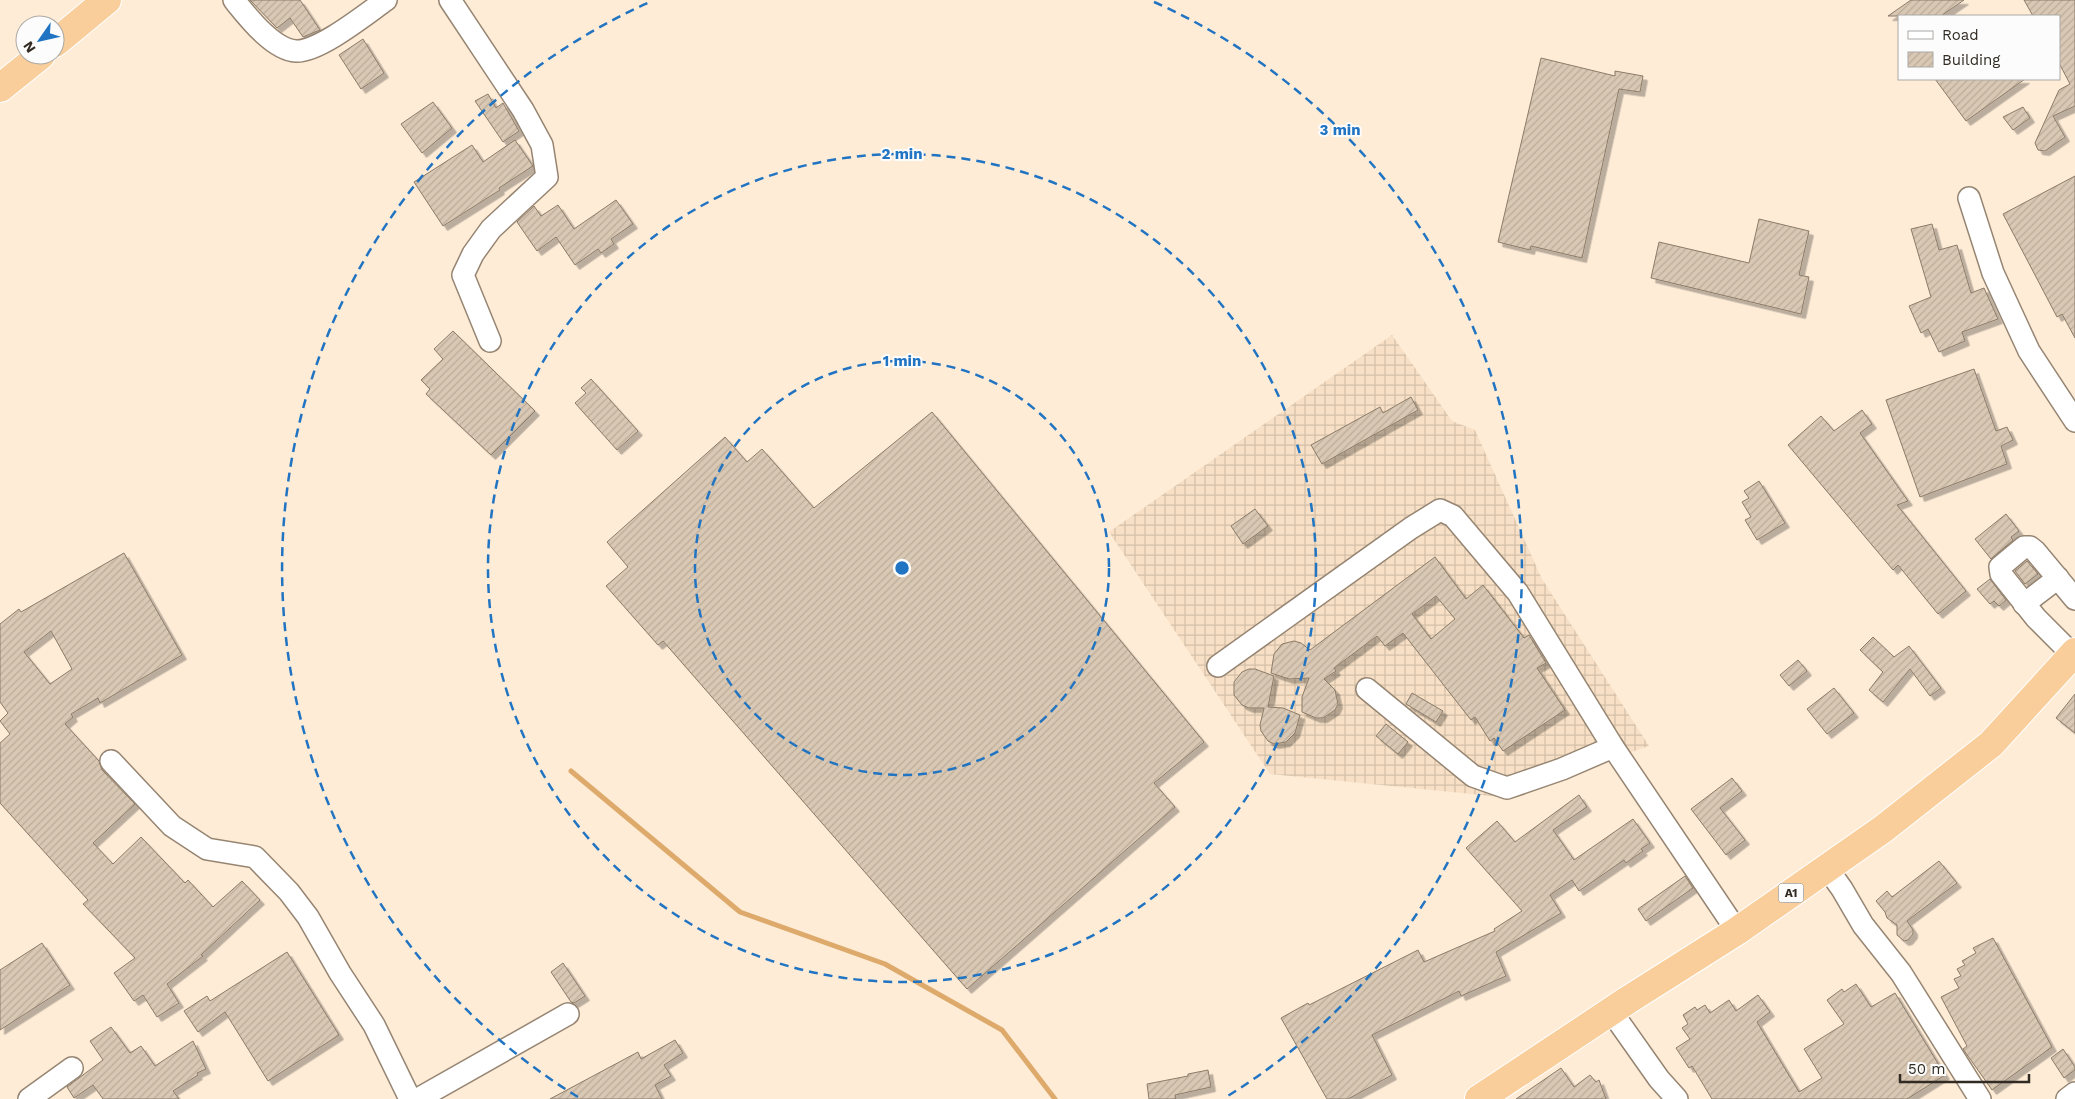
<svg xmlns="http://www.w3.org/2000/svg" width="2075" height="1099" viewBox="0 0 2075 1099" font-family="'Work Sans',sans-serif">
  <defs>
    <pattern id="industrial-grid" width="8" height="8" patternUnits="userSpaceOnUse" patternTransform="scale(1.25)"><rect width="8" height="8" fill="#f7e0c5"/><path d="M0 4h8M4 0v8" fill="none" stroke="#d4c0a9"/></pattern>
    <pattern id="building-hatch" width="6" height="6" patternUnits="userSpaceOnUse" patternTransform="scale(1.25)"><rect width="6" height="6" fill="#d9c8b3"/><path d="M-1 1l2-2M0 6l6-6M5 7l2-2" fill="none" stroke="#bbac9a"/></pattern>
    <filter id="shadow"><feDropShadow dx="4.5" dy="4.5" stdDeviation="0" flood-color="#0004"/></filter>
  </defs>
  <rect width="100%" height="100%" fill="#feecd7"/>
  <!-- industrial -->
  <polygon fill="url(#industrial-grid)" points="1392,335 1452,421 1475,430 1542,579 1649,746 1502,797 1270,774 1109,532"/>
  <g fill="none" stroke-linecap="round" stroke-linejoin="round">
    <!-- stream -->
    <polyline stroke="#ddaa6b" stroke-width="5" points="571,771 740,912 885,964 1002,1030 1055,1099"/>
  </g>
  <!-- building -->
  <g fill="url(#building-hatch)" stroke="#8b7b68" fill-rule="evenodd" filter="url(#shadow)">
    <polygon points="250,0 300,0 320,30 303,37 290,18 277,28"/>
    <polygon points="1911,0 1964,0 1941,16 1888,16"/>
    <polygon points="2024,0 2075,0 2075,106 2053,116 2065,137 2045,151 2038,150 2035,143 2059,90 2070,84 2059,63 2059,16 2033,16"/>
    <polygon points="363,39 384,73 361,89 339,55"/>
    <polygon points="1541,58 1615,76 1615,71 1643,76 1640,92 1619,89 1582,258 1531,246 1530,250 1498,242"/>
    <polygon points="1935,79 2025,79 1966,121"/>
    <polygon points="488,94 496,108 503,103 519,131 503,142 475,101"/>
    <polygon points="433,102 452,128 422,153 401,124"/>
    <polygon points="2023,107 2030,118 2013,130 2003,117"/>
    <polygon points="515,140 533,166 499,188 500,190 443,226 414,182 472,145 483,162"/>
    <polygon points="2075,176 2075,338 2062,314 2057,317 2003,214"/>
    <polygon points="616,200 633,224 611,239 614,244 601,253 598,249 575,265 556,237 537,251 517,222 534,206 541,216 558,205 574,229"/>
    <polygon points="1759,219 1809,231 1799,275 1809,277 1801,314 1651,278 1659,242 1749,263"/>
    <polygon points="1932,224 1939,250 1957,245 1971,293 1984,288 1998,319 1962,332 1965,341 1939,352 1928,329 1921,333 1909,306 1931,297 1911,229"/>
    <polygon points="453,331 535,411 491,455 426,394 430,389 421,380 443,359 434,349"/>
    <polygon points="1974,369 1996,431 2007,427 2013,440 2001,446 2007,464 1920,497 1886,400"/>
    <polygon points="591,379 638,431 617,450 575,403 586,393 581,388"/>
    <polygon points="1411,397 1418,410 1322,464 1311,445 1380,407 1383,413"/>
    <polygon points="1862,410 1872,424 1860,433 1908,501 1897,505 1966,591 1938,614 1898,565 1893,570 1788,445 1821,416 1834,431"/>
    <polygon points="932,412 1204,742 1154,783 1175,807 967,989 663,641 658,645 606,586 628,567 607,542 725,437 747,462 762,449 814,508"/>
    <polygon points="1759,481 1785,523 1757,540 1745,520 1751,517 1742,502 1749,498 1744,491"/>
    <polygon points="1255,509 1268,526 1243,544 1231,526"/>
    <polygon points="2006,514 2019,531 2011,537 2013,540 1991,559 1975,539"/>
    <path d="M124,553L182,655L100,703L98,698L71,714L73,717L65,724L99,761L102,770L135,804L93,843L113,864L141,837L185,883L188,880L213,907L242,881L260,900L201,955L203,956L167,984L179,1003L157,1017L143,995L134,1001L114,973L135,958L83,904L88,900L0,803V743L10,734L0,721L8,713L0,702V624L19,609L21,612ZM51,631L72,669L50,684L24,652Z"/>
    <path d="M1435,557L1466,599L1483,585L1524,638L1529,635L1546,663L1537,668L1565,710L1503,751L1494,738L1490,741L1475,717L1471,720L1403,633L1385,646L1377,636L1334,668L1336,671L1324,679L1335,690L1338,704L1335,710L1323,718H1316L1302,712V697L1309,678L1289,679L1271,673L1274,654L1282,644L1294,641L1301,643L1310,650ZM1436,596L1455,619L1431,639L1412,614Z"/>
    <polygon points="2027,561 2038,574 2025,584 2015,571"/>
    <polygon points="1990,579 2006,600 1999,606 1994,601 1990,604 1977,589"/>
    <polygon points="1873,637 1894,657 1909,646 1941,688 1930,696 1910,669 1883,702 1869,690 1883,672 1860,650"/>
    <polygon points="1798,660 1807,671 1789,686 1780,675"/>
    <polygon points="1249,669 1255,669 1274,676 1268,707 1283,708 1300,715 1295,733 1286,742 1274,744 1268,741 1261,731 1260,725 1264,708 1249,708 1242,705 1234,695 1234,682 1242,672"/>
    <polygon points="1834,688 1854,713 1827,734 1807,709"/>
    <polygon points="1412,693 1443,711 1436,722 1406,704"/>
    <polygon points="2075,694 2075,733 2056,718"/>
    <polygon points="1386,724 1408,742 1398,754 1376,736"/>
    <polygon points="1732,778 1742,791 1720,808 1745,840 1726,855 1691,809"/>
    <polygon points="1579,795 1587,807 1553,830 1574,860 1633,819 1650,843 1641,849 1643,851 1626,863 1624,860 1579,891 1572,880 1550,895 1561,913 1496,952 1506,976 1461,996 1459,991 1372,1035 1392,1075 1348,1099 1327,1099 1281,1018 1308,1003 1309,1005 1418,950 1424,962 1495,931 1494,929 1522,911 1466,848 1497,821 1515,842"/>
    <polygon points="1939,861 1957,883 1907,921 1913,930 1913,934 1908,940 1904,941 1897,935 1897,925 1887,918 1885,912 1876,901 1887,891 1892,897"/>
    <polygon points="1685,876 1693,888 1646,921 1638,909"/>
    <polygon points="1993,938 2052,1047 1992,1090 1963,1049 1967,1046 1941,997 1959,988 1954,979 1961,976 1957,969 1965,965 1962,961 1976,953 1973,948"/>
    <polygon points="42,943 70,985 0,1030 0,970"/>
    <polygon points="287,952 339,1035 268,1081 225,1012 198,1032 184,1011 207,996 210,1001"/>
    <polygon points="563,963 585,996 574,1003 571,1002 551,972"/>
    <polygon points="1856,984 1871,1007 1895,993 1945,1075 1907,1099 1712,1099 1692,1066 1689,1068 1676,1048 1690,1039 1682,1028 1688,1024 1683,1015 1695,1007 1697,1010 1705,1005 1710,1013 1729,1000 1736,1011 1758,995 1770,1012 1757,1022 1799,1092 1822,1078 1804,1049 1844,1024 1827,1000 1842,989 1844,992"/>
    <polygon points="111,1027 130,1053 141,1046 155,1066 193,1041 206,1069 197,1073 198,1075 173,1091 179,1099 103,1099 93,1085 74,1098 67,1087 103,1060 90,1041"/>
    <polygon points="675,1040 683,1053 664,1065 671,1076 655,1085 662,1099 550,1099 638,1052 641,1059"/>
    <polygon points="2063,1049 2075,1067 2075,1070 2064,1078 2051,1058"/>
    <polygon points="1561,1068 1574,1087 1590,1075 1596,1082 1599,1080 1606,1099 1516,1099"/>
    <polygon points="1208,1070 1211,1087 1175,1095 1176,1099 1149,1099 1147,1084 1188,1076 1188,1074"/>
  </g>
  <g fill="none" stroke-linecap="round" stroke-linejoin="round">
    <!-- minor casing -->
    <g stroke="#968572" stroke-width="24">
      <g id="minor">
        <path d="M234,0C247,16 273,50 296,51C319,52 366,14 386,0"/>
        <polyline points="450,0 523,110 542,145 547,177 491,229 473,254 463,275 490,341"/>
        <polyline points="1969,198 1993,273 2029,351 2075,421"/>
        <polyline points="2024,604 2058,578"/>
        <polyline points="2073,655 2036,618 2001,574 2000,567 2024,547 2030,547 2035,551 2075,599"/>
        <polyline points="1218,666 1411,528 1440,510 1453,516 1518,593 1613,747 1737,931"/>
        <polyline points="1367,689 1473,776 1507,788 1562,769 1613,747"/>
        <polyline points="111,761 172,826 207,849 255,857 289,892 308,917 340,973 374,1025 410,1099"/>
        <polyline points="1827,868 1842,889 1863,925 1901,973 1980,1099"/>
        <polyline points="1611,1011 1659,1079 1677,1099"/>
        <polyline points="29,1099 72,1068"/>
        <polyline points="418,1099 568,1014"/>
        <polyline points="2067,1099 2075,1093"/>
      </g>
    </g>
    <!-- highway casing -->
    <g stroke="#fff" stroke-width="30">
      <g id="highway">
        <polyline points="55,43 107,0"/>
        <polyline points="0,88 41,55"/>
        <polyline points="1479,1099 1628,1000 1737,931 1883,829 1991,744 2075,652"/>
      </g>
    </g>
    <!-- minor -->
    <use href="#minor" stroke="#fff" stroke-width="21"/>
    <!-- highway -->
    <use href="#highway" stroke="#f9ce9a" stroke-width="28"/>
  </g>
  <!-- distance rings -->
  <g fill="none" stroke="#2174c2" stroke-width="2.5" stroke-dasharray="9 6">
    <circle cx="902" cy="568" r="207"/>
    <circle cx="902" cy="568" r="414"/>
    <path d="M578 1097A620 620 0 0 1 650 2M1154 2A620 620 0 0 1 1226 1097"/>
  </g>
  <g text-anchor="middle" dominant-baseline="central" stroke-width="4" stroke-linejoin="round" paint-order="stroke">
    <!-- shield labels -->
    <rect fill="#fcfcfc" stroke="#6f6a64" stroke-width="1" x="1778.5" y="883.5" width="25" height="19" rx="4"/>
    <g font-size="12" font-weight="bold" fill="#322b23">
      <text x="1791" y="893">A1</text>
    </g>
  </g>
  <circle cx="902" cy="568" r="8" fill="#2174c2" stroke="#fcfcfc" stroke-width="2.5"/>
  <g font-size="15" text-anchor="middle" font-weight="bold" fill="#2174c2" stroke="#fcfcfc" stroke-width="4" stroke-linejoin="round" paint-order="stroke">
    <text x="1340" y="135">3 min</text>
    <text x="902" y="159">2 min</text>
    <text x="902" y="366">1 min</text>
  </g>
  <!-- legend -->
  <rect x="1898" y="15" width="162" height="65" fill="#fcfcfc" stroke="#aba8a5"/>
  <rect x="1908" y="31" width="25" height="8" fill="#ffffff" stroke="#aba8a5"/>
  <text x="1942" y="40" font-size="15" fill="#322b23">Road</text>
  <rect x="1908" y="52" width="25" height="15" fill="url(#building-hatch)" stroke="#aba8a5"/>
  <text x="1942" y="65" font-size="15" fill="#322b23">Building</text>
  <!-- north arrow -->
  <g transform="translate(40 40) rotate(236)"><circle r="24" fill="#fcfcfc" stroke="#aba8a5"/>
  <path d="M0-4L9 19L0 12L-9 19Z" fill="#2174c2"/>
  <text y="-8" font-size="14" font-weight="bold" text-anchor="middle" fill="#322b23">N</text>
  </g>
  <!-- scale -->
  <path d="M1900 1074v8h129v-8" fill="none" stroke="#322b23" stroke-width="2.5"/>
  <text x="1908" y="1074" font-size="15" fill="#322b23" stroke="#fcfcfc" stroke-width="4" paint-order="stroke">50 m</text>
</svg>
